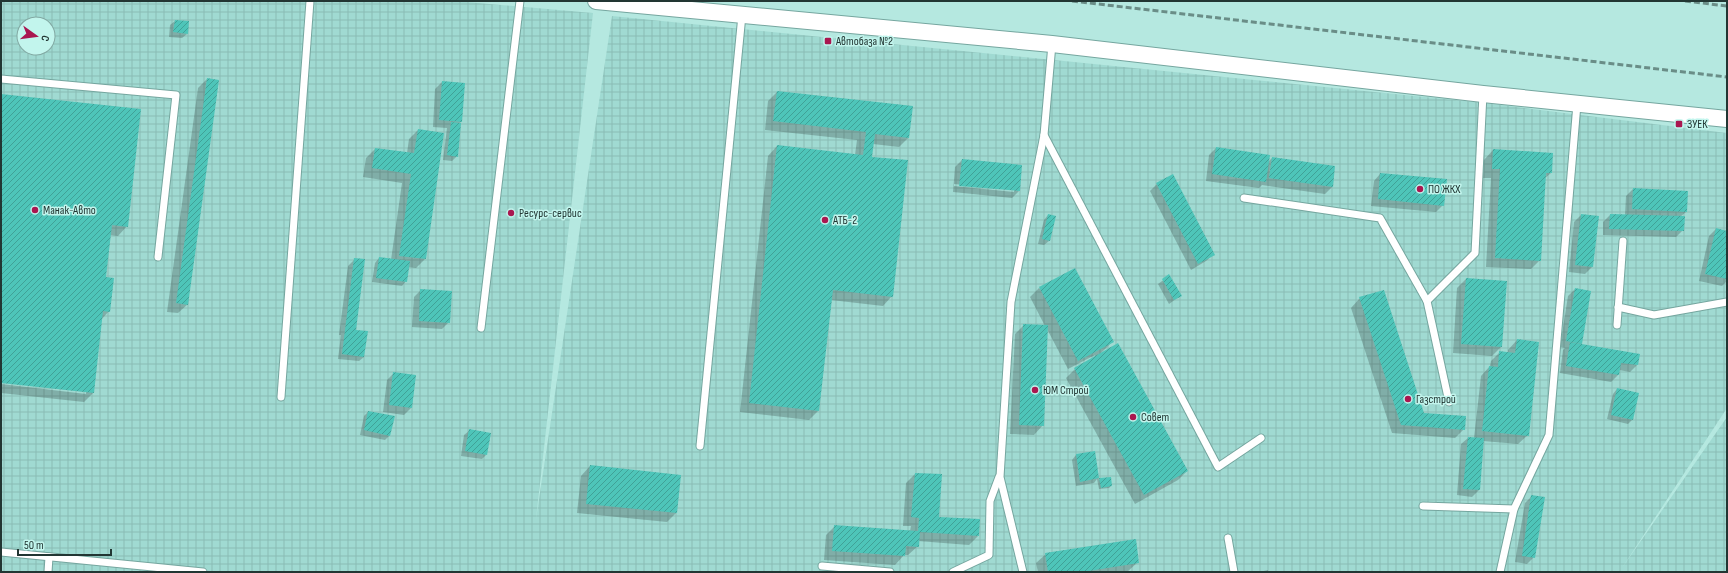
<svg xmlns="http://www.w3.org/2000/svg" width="1728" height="573" viewBox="0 0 1728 573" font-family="'Sofia Sans Condensed',sans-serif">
  <defs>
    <pattern id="industrial-grid" width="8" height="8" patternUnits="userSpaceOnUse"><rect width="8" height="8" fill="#a0dad2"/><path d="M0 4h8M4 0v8" fill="none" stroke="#8abcb5"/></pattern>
    <pattern id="building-hatch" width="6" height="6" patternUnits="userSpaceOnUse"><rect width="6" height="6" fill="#4ec5b9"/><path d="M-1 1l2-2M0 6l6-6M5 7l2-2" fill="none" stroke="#40a197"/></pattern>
  </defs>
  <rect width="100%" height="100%" fill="#b5e8e0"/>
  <!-- industrial -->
  <path fill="url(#industrial-grid)" fill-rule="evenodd" d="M1,1H455L593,13L536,519L612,16L1475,102L1727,133V408L1622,568L1727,417V572H1ZM24,24H48V48H24Z"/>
  <!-- shadow -->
  <g fill="#0003" fill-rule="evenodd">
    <polygon points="175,21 187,34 182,38 169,37 170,25"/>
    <polygon points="207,79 188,304 178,313 167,312 198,88"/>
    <polygon points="442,82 461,121 458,124 457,156 452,161 443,160 447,128 433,127 435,89"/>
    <polygon points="777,92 909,137 899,147 873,144 871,157 892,296 883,306 831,300 818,411 809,420 740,412 768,156 777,146 855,155 857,140 765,130 768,101"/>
    <polygon points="1,95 127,226 118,236 110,235 105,278 109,311 101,320 93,393 84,402 1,393 1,384 86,394 86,392 1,382"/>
    <polygon points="418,130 443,134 425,259 416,268 408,267 406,281 402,286 372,282 375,263 379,258 391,260 402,183 363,177 366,158 375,149 407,153 409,139"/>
    <polygon points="1216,148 1268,162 1272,158 1332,187 1325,194 1262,185 1259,188 1206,181 1209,155"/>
    <polygon points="1493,150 1551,173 1544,179 1540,260 1531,269 1486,267 1491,178 1483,178 1484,160"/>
    <path d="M962,160L1019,191L1012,198L953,192L955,167ZM954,184L1014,190V192L954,186Z"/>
    <polygon points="1380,174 1443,205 1436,212 1371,206 1374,181"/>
    <polygon points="1157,184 1213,255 1206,261 1191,270 1150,191"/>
    <polygon points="1633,189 1686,212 1680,217 1683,230 1676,237 1603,235 1603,222 1610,215 1625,215 1626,196"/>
    <polygon points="1048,215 1055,217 1049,241 1044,245 1038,244 1044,220"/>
    <polygon points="1581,215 1592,267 1585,274 1569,272 1574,222"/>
    <polygon points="1716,229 1727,232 1727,281 1722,286 1699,281 1709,236"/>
    <polygon points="355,259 355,329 364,357 359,361 338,359 341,335 339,335 348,266"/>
    <polygon points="1169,276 1180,296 1169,304 1158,284"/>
    <polygon points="1466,279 1501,347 1492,356 1453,353 1457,288"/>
    <polygon points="1039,288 1113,341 1101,353 1187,471 1178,480 1135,504 1066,378 1075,369 1096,357 1095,355 1068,369 1047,329 1043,425 1034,435 1010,434 1015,334 1024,325 1045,326 1030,297"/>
    <polygon points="1575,289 1582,343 1580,345 1637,365 1630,372 1619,370 1618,375 1611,382 1560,373 1563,350 1565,348 1560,347 1568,296"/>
    <polygon points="421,290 449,322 442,329 412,327 414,297"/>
    <polygon points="1360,298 1423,414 1464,429 1455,438 1392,433 1351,308"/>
    <polygon points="1517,340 1528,435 1518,444 1483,441 1479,490 1472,497 1457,495 1461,444 1468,438 1474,438 1481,376 1490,366 1491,361 1500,352 1508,353 1508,350"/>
    <polygon points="394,373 415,376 411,408 404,415 383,412 387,380"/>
    <polygon points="1617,389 1632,420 1628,424 1607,419 1613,394"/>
    <polygon points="368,412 390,435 385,440 360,435 364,416"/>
    <polygon points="469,431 486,455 482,459 461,456 464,435"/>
    <polygon points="1094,452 1099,480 1110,478 1111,486 1109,488 1099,489 1097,479 1094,483 1076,486 1072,460 1076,455"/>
    <polygon points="590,466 676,513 667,522 577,513 581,476"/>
    <polygon points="915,474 938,517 978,536 969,545 918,541 918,546 908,555 904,555 895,565 824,560 826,535 835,526 910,531 911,526 903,526 906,483"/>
    <polygon points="1532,496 1534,557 1527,564 1515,562 1525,503"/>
    <polygon points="1046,554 1138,562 1127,572 1038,572 1036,563"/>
    <polygon points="1268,570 1268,572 1259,572"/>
  </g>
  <!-- building -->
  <g fill="url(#building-hatch)">
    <polygon points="175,20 189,21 188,34 173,32"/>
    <polygon points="207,78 219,80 188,305 176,303"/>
    <polygon points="442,81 465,83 462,122 439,120"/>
    <polygon points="777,91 913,106 909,138 875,134 872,157 908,160 893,297 833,290 819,411 749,403 777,145 863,155 866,132 773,121"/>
    <polygon points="1,94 141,109 128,227 112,225 106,277 114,278 110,312 103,311 94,393 1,383"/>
    <polygon points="451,122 461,123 458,157 447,155"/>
    <polygon points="418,129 444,133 426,259 399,256 411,174 372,168 375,148 414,153"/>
    <polygon points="1216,147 1270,155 1266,182 1212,174"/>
    <polygon points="1493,149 1553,153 1552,173 1546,173 1541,261 1495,258 1500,169 1492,169"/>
    <polygon points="1272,157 1335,166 1333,187 1269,178"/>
    <polygon points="962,159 1022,165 1020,191 959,186"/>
    <polygon points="1380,173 1447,179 1444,206 1378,199"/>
    <polygon points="1173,174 1215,255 1198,264 1156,183"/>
    <polygon points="1633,188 1688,191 1687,212 1632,209"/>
    <polygon points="1048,214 1056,216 1050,241 1042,239"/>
    <polygon points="1581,214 1599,216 1593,267 1575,265"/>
    <polygon points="1610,214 1685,216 1684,231 1609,229"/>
    <polygon points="1716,228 1727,231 1727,279 1705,274"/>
    <polygon points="379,257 410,261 407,282 376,278"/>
    <polygon points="354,258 365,259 356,330 368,331 364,357 342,354"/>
    <polygon points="1075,268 1114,342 1078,361 1039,287"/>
    <polygon points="1169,274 1182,296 1174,300 1162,279"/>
    <polygon points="1466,278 1507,281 1502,347 1461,344"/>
    <polygon points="1575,288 1591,291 1582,344 1566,341"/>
    <polygon points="420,289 452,291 450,323 419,321"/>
    <polygon points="1384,290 1424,413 1466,416 1465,430 1401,425 1359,297"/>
    <polygon points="1023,324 1048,325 1044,426 1019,425"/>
    <polygon points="1517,339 1539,342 1529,436 1482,431 1489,366 1498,367 1499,351 1515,353"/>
    <polygon points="1570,342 1640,354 1638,365 1621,363 1619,375 1566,366"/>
    <polygon points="1118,343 1188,471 1144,495 1074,368"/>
    <polygon points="393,372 416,375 412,408 389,405"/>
    <polygon points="1617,388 1639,393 1633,420 1611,415"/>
    <polygon points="368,411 395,416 390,436 364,430"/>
    <polygon points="469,429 491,433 487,455 465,451"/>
    <polygon points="1468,437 1484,438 1480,490 1463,489"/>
    <polygon points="1095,451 1099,478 1080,482 1076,454"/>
    <polygon points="590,465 681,475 677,513 586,504"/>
    <polygon points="915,473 942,474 939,517 980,519 979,536 920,532 919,547 906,546 905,556 832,551 834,525 918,531 919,518 911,517"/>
    <polygon points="1111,477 1112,486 1101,488 1099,478"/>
    <polygon points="1531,495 1545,497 1535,558 1522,556"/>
    <polygon points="1136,539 1139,563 1082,572 1048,572 1045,553"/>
  </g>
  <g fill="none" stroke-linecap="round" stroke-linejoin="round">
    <!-- service casing -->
    <g stroke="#75a69f" stroke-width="9">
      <g id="service">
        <polyline points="1,79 176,95 158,257"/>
        <polyline points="1044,135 1218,467 1261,438"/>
        <polyline points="1244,198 1380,218 1427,301 1449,402"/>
        <polyline points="1427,301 1475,253 1483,94"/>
        <polyline points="1618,307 1654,315 1727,302"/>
        <polyline points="1617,325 1623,241"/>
        <polyline points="481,328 520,1"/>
        <polyline points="281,397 310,1"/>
        <polyline points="700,446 742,15"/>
        <polyline points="1423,506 1514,509"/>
        <polyline points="1228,538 1234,572"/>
        <polyline points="1,552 203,572"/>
        <polyline points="822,566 890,572"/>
        <polyline points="48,572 49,557"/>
        <polyline points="953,572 989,555 990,501 999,477"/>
        <polyline points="1023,572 1000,477 1011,302 1044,135 1052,44"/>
        <polyline points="1500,572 1514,509 1549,435 1577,104"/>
      </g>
    </g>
    <!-- tertiary casing -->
    <g stroke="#75a69f" stroke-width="18">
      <polyline id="tertiary" points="596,1 1052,44 1483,94 1727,119"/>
    </g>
    <!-- service -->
    <use href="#service" stroke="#fff" stroke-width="7"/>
    <!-- tertiary -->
    <use href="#tertiary" stroke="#fff" stroke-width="16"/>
    <!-- rail -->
    <g stroke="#6a8d87" stroke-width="3" stroke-dasharray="6 3" stroke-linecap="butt">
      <polyline points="1072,1 1727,77"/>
      <polyline points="1685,1 1727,6"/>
    </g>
  </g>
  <!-- markers -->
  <g fill="#a91750" stroke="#c2f5ed" stroke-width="1.5">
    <rect x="824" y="37" width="8" height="8" rx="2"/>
    <rect x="1675" y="120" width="8" height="8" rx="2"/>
    <circle cx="1420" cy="189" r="4"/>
    <circle cx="35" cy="210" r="4"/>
    <circle cx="511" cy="213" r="4"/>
    <circle cx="825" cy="220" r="4"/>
    <circle cx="1035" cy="390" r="4"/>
    <circle cx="1408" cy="399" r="4"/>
    <circle cx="1133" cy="417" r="4"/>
  </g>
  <g text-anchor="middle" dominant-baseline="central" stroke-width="3" stroke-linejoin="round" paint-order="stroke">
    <!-- poi labels -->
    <g font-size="12" fill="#223633" stroke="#c2f5ed" text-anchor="start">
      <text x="836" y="41">Автобаза №2</text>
      <text x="1687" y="124">ЗУЕК</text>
      <text x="1428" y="189">ПО ЖКХ</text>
      <text x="43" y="210">Манак-Авто</text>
      <text x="519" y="213">Ресурс-сервис</text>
      <text x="833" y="220">АТБ-2</text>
      <text x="1043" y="390">ЮМ Строй</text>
      <text x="1416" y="399">Газстрой</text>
      <text x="1141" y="417">Совет</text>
    </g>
  </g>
  <!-- border -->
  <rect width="1728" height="573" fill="none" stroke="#223633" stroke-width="4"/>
  <!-- north arrow -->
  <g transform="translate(36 36) rotate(104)"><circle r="19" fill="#c2f5ed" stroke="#82a9a3"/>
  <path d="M0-3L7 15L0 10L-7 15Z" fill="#a91750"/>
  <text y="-6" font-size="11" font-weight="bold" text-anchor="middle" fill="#223633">С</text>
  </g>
  <!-- scale -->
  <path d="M18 549v6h93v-6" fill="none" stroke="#223633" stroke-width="2"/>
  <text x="24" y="549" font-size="12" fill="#223633" stroke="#c2f5ed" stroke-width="3" paint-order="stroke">50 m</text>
</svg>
